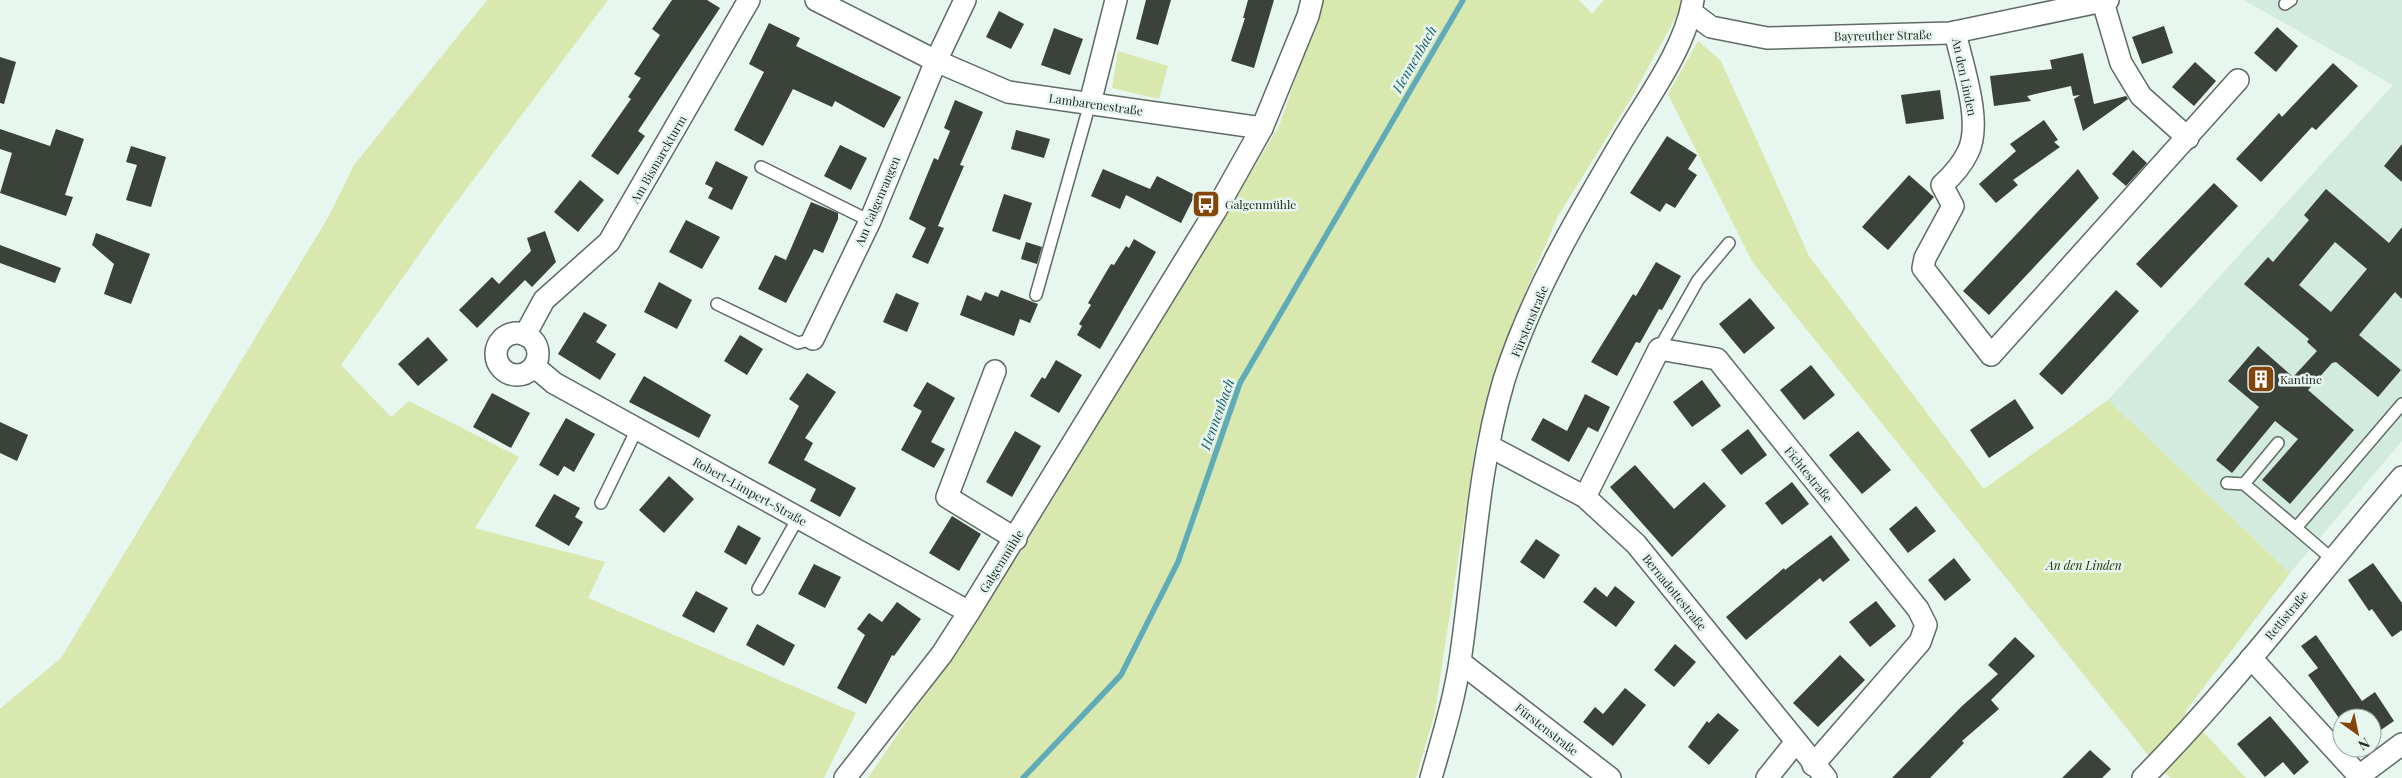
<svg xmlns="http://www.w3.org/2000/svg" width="2402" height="778" viewBox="0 0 2402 778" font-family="'Playfair Display',serif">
  <rect width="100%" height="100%" fill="#e7f6ef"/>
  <!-- built -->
  <polygon fill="#d3eadf" points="2244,0 2402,0 2402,441 2290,573 2108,400 2393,85"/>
  <!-- green -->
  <g fill="#d8e8af">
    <polygon points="487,0 608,0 449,212 341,365 391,417 409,401 519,457 475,528 605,562 588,598 856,713 824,778 0,778 0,709 61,658 329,216 354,165"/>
    <polygon points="1323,0 1579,0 1592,14 1604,0 1683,0 1684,2 1632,97 1558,216 1512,323 1476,442 1435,712 1416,778 868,778 1020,553 1279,126"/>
    <polygon points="1698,41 1721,61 1809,256 1984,489 2108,400 2290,573 2185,712 2246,778 2170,778 2149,756 1753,263 1668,94"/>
    <polygon points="1118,51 1168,66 1159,99 1112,88"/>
  </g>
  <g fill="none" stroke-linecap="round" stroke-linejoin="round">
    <!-- stream -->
    <polyline stroke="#5fabb7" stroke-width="5.5" points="1023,778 1121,675 1178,562 1240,383 1463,0"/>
  </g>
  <!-- building -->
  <g fill="#3a4239" fill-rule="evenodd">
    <polygon points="672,0 707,0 720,8 638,131 645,136 618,175 591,156 631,99 628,97 641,78 634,74 660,35 652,29"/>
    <polygon points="1146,0 1171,0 1158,45 1136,39"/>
    <polygon points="1248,0 1274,0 1254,68 1231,61 1245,18 1243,18"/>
    <polygon points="999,11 1024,24 1011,49 986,37"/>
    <polygon points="769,23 800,38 796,46 901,97 884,128 835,101 832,107 793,89 763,146 734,130 764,72 749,64"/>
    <polygon points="2164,26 2173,53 2142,64 2132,37"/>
    <polygon points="2277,27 2298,46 2276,72 2254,53"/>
    <polygon points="1054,28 1083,39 1070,75 1041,65"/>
    <polygon points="2083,53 2094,104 2126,96 2128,99 2083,131 2074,99 2080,95 2073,96 2071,86 2027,96 2031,101 1994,106 1990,76 2052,69 2050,60"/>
    <polygon points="0,57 16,62 4,104 0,103"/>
    <polygon points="2195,62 2216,81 2194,106 2172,87"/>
    <polygon points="2333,63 2358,86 2316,130 2312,127 2261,182 2236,159 2279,113 2282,117"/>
    <polygon points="1940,90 1944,119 1906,124 1901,95"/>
    <polygon points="955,100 983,112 960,165 964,166 938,226 944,228 928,264 912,257 926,228 909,219 934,158 938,160 950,131 944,128"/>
    <polygon points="2044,120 2058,140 2054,142 2060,147 2013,180 2018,185 1996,203 1979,184 2016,151 2010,144"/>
    <polygon points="0,129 50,146 56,129 84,139 65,195 73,197 66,216 0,193 12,153 0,149"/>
    <polygon points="1016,130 1050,139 1044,158 1011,149"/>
    <polygon points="1667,136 1697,155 1688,169 1697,175 1675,208 1666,203 1660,212 1630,193"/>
    <polygon points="2402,144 2402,182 2384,166"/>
    <polygon points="840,145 867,158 851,190 824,176"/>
    <polygon points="131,146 166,157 151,207 126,200 137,165 126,162"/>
    <polygon points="2133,150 2147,163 2126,186 2112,174"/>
    <polygon points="716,161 748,177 732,210 708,198 713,188 705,184"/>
    <polygon points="1103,169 1150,189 1157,176 1195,195 1181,223 1126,195 1120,209 1091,196"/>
    <polygon points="2078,169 2099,198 1989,315 1963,291"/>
    <polygon points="1909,175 1934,197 1888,250 1862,227"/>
    <polygon points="580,180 604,200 578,232 554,212"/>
    <polygon points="2214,183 2238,206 2161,288 2136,264"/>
    <path d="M2326,189L2389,243L2402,227V299L2395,292L2359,335L2401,370L2378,397L2336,362L2332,363L2308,390L2354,430L2290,504L2262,480L2298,439L2275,421L2232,473L2216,460L2259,407L2228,381L2258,346L2293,377L2317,351L2307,342L2309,339L2244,284L2268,257L2273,262L2309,220L2304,215ZM2335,242L2367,269L2331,312L2299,285Z"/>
    <polygon points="1004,194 1032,203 1020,240 992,231"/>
    <polygon points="811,202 838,213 838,219 823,253 814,249 786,303 758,289 775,255 786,260"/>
    <polygon points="686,220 720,237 702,269 669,252"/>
    <polygon points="545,231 556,262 532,287 525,280 477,328 459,310 492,277 499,284 531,251 527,238"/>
    <polygon points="96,233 150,254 131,304 104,294 114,264 92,245"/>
    <polygon points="1134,239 1156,252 1100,349 1077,335 1082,326 1079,324 1091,305 1088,303 1111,264 1114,265 1126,246 1129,248"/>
    <polygon points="1026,242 1042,247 1037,264 1021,259"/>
    <polygon points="0,245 61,268 55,283 0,263"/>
    <polygon points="1656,262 1681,276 1662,310 1659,309 1640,343 1636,342 1617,376 1591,362 1633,294 1636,296"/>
    <polygon points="659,282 692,300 677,329 644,312"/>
    <polygon points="1001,290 1038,304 1030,323 1020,319 1014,336 960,315 967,295 981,301 985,292 998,297"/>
    <polygon points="2116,290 2139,311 2062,395 2039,374"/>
    <polygon points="896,293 919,303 907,332 883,322"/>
    <polygon points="1750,298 1775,328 1744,354 1719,324"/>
    <polygon points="584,312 607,325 596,342 616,354 600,380 558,354"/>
    <polygon points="740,335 763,349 747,375 724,361"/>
    <polygon points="428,337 448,360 418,386 398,364"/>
    <polygon points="1056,360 1082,375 1059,413 1030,396 1042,377 1045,379"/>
    <polygon points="1811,365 1835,395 1804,420 1780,390"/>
    <polygon points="807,373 836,392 805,438 813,443 804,460 856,488 840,517 810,501 816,489 768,463 799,406 789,399"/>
    <polygon points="644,376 711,415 699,438 629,402"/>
    <polygon points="1702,380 1721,406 1692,427 1673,402"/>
    <polygon points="927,382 955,398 931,442 945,449 934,468 901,450 922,411 913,406"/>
    <polygon points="492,393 530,413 511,448 473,427"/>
    <polygon points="1585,394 1610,407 1598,432 1588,427 1569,462 1531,440 1543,418 1567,431"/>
    <polygon points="2015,399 2034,428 1989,458 1970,430"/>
    <polygon points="566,418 595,434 574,472 564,466 558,476 539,465"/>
    <polygon points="0,422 28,435 17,461 0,453"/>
    <polygon points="1748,429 1767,455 1741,475 1721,450"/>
    <polygon points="1015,431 1041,446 1012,497 986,482"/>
    <polygon points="1858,431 1891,470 1862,494 1829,455"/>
    <polygon points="1635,465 1674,509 1704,482 1726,506 1672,557 1610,487"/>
    <polygon points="669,476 694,499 664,533 639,510"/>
    <polygon points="1792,482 1809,504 1782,525 1765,503"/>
    <polygon points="554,494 580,508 575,517 583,522 569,546 535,526"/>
    <polygon points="1916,506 1936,531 1908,553 1889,529"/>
    <polygon points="952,516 981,534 959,571 929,553"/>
    <polygon points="738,525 761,538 746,565 724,552"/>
    <polygon points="1831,535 1850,560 1823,582 1820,578 1746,640 1726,617 1784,568 1785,570"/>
    <polygon points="1536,539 1560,555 1544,579 1520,562"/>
    <polygon points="1954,558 1971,580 1945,601 1928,580"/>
    <polygon points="2373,563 2402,603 2402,630 2392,637 2372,609 2369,611 2348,580"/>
    <polygon points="814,564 841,577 825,608 798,594"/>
    <polygon points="1615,586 1635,602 1616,627 1583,602 1595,587 1607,597"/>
    <polygon points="696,591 728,608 714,633 682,616"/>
    <polygon points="1876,601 1896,626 1870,647 1849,622"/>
    <polygon points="897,602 921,619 894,656 892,655 866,704 837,688 865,635 857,629 869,613 882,622"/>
    <polygon points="757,624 795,645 784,666 746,645"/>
    <polygon points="2316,635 2362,701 2375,692 2394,721 2372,736 2372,718 2339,718 2308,675 2318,668 2301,646"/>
    <polygon points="2015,637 2035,656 1991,700 1999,709 1962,741 1964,743 1930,778 1892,778 1961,707 1998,674 1988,665"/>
    <polygon points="1675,644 1696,662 1674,687 1654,670"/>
    <polygon points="1840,655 1865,680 1818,727 1793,703"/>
    <polygon points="1625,688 1646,705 1613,746 1583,722 1595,707 1603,714"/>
    <polygon points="1718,713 1739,730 1709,765 1688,747 1707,721 1709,723"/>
    <polygon points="2270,716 2309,762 2294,775 2283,762 2265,777 2237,744"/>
    <polygon points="2090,750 2111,769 2102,778 2062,778"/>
  </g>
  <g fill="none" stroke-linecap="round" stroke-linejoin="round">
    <!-- service casing -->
    <g stroke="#5f6b65" stroke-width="14">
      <g id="service">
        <polyline points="2285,4 2291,0"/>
        <polyline points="761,167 870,221"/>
        <polyline points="1036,295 1090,103"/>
        <polyline points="717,304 798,343 813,339"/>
        <polyline points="1659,349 1698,280 1729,243"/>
        <polyline points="2227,483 2244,484 2296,528"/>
        <polyline points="2244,484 2278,443"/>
        <polyline points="601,503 637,429"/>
        <polyline points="2332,559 2296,528 2402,404"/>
        <polyline points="758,589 798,518"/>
      </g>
    </g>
    <!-- minor casing -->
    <g stroke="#5f6b65" stroke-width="24">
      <g id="minor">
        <polyline points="816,0 936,61 1008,92 1262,128"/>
        <polyline points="2103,2 2121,63 2141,96 2188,138"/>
        <polyline points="1691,12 1711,27 1767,38 1950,33 2108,0"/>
        <path d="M1955,32C1962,65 1983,122 1968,152C1962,165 1952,176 1942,185L1953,206L1925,258L1923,268L1991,355L2238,80"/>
        <polyline points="1090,103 1116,0"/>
        <circle cx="517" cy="354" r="21"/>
        <polyline points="525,335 544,300 609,242 749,0"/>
        <polyline points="813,339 870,221 936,61 965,0"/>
        <polyline points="534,366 554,383 969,612"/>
        <polyline points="995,371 947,497 1016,539"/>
        <polyline points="1489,446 1585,497 1636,544 1826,778"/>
        <polyline points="1585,497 1659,349 1717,359 1918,609 1926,625 1920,642 1813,765"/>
        <polyline points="2251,658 2361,778"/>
        <polyline points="1460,662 1610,778"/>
        <polyline points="2359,776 2402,744"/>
        <polyline points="845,778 942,654 969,612 1216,210 1262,128 1308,16 1312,0"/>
        <path d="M1431,778C1442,739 1454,701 1460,661C1474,567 1477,471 1504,380C1531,295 1577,217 1622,141C1647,99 1685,49 1693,0"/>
        <polyline points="1767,778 1795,743"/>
        <path d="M2143,778C2236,684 2316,577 2402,477"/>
      </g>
    </g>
    <!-- service -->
    <use href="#service" stroke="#fff" stroke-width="11"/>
    <!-- minor -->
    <use href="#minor" stroke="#fff" stroke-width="21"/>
  </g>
  <!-- icons -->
  <defs>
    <g id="bus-square" transform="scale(1.4375)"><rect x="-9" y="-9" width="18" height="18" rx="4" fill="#84450a" stroke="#e7f6ef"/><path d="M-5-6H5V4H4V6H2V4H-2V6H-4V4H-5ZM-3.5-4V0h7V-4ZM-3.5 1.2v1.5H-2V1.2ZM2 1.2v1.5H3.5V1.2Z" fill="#fff"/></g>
    <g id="building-square" transform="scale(1.4375)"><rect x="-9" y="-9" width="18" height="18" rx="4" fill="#84450a" stroke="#e7f6ef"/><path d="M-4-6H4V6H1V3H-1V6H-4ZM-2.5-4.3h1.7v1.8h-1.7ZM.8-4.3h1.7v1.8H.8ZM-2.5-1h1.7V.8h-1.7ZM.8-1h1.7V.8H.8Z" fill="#fff"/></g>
  </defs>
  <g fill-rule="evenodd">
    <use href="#bus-square" x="1206" y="204"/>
    <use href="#building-square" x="2261" y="379"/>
  </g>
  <g text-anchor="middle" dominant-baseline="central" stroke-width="5" stroke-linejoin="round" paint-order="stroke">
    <!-- street labels -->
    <g font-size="12" fill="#242926" stroke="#e7f6ef">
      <text transform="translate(1883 35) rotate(-1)">Bayreuther Straße</text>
      <text transform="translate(1965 77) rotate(78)">An den Linden</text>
      <text transform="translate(1096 104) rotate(8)">Lambarenestraße</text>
      <text transform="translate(658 159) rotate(-60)">Am Bismarckturm</text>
      <text transform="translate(877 201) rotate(-67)">Am Galgenrangen</text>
      <text transform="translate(1529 321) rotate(-67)">Fürstenstraße</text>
      <text transform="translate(1809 474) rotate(51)">Fichtestraße</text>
      <text transform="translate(750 491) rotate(29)">Robert-Limpert-Straße</text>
      <text transform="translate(1001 561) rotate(-58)">Galgenmühle</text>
      <text transform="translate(1675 592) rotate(51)">Bernadottestraße</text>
      <text transform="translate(2286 615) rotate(-50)">Rettistraße</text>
      <text transform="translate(1547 729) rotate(38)">Fürstenstraße</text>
    </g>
    <!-- poi labels -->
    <g font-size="12" fill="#242926" stroke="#e7f6ef" text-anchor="start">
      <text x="1225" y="204">Galgenmühle</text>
      <text x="2280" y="379">Kantine</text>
    </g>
    <!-- park labels -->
    <g font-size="12" font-style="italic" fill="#263004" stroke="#e7f6ef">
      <text x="2084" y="565">An den Linden</text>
    </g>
    <!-- water labels -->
    <g font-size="14" font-style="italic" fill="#1e5e67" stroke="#e7f6ef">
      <text transform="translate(1414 59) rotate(-60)">Hennenbach</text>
      <text transform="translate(1217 414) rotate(-70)">Hennenbach</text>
    </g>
  </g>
  <!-- north arrow -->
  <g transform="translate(2357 733) rotate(147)"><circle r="24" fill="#e7f6ef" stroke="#99a49f"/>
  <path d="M0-4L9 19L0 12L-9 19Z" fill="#84450a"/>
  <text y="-8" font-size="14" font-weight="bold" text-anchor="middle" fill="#242926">N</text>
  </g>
</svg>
